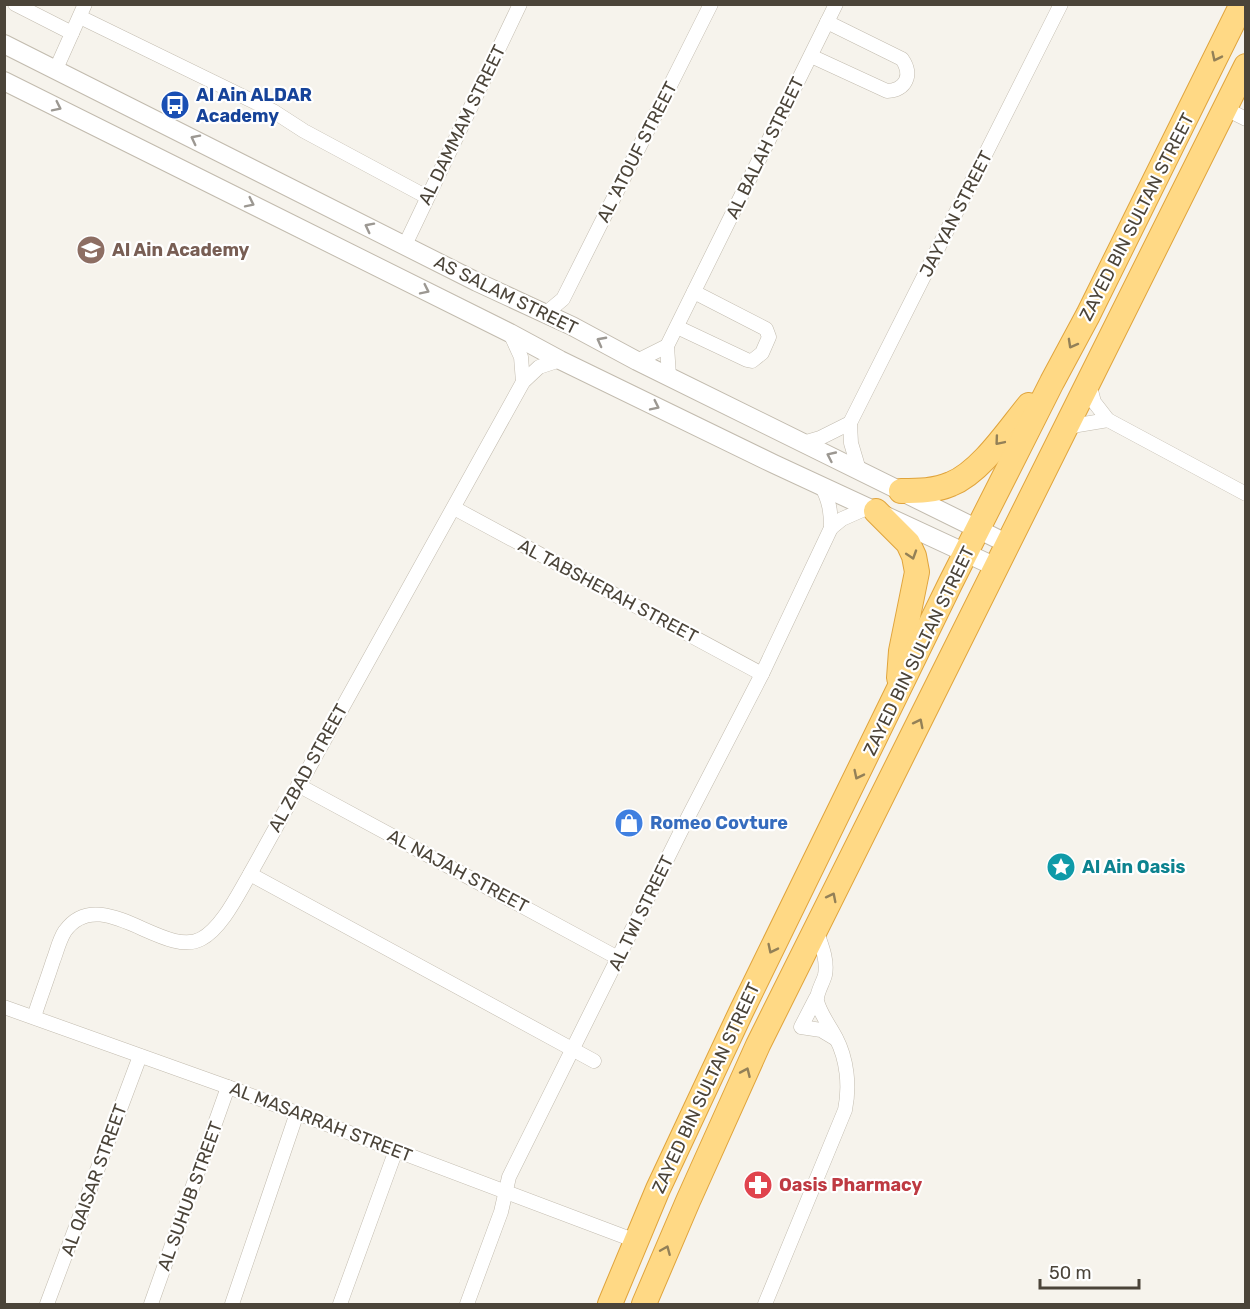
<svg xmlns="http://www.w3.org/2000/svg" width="1250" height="1309" viewBox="0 0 1250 1309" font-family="Rubik,sans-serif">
  <rect width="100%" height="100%" fill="#f6f3ec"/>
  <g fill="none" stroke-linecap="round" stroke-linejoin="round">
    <!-- minor casing -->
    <g stroke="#c2bbae" stroke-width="15">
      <g id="minor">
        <polyline points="15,4 72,33"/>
        <polyline points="80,17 273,111 304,131 427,197"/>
        <path d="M811,56L887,91C906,90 913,75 902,59L827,22"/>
        <polyline points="56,69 85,4"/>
        <polyline points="1224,108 1246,119"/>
        <polyline points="405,245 520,4"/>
        <polyline points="545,314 563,299 711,4"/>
        <polyline points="677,327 747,360 752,361 762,353 769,337 766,329 694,292"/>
        <polyline points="510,333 521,357 523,382"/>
        <polyline points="637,361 667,346"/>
        <polyline points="669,376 667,346 836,4"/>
        <polyline points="1089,383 1094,402 1108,420 1246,494"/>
        <polyline points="1064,430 1078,425 1108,420"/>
        <polyline points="803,443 820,438 850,423"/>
        <polyline points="859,470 851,443 850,423 1061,4"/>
        <polyline points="454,508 762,674"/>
        <polyline points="831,528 842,519 869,507"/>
        <polyline points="298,785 618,958"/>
        <polyline points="250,874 594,1061"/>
        <polyline points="816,998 801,1027 821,1030 836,1039"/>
        <polyline points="4,1007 228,1087 636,1241"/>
        <path d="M34,1017C40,998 47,980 53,961C57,951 59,940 65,931C100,882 164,959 201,939C222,928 238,894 250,874L523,382L539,367L560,360"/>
        <polyline points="47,1304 140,1056"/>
        <polyline points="151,1304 228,1087"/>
        <polyline points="232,1304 297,1113"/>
        <polyline points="340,1304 396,1150"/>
        <path d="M467,1304L501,1212L509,1177L685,823L762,674L831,528C831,511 829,500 821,485"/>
        <path d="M765,1304L845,1110C850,1086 847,1059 836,1038C830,1026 820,1014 817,1001C816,993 823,983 825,975C828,960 821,944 816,930"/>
      </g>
    </g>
    <!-- tertiary casing -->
    <g stroke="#c2bbae" stroke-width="20">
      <g id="tertiary">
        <polyline points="4,44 477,282 572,326 637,361 1008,544"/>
        <polyline points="4,81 510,333 560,360 774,464 996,567"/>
      </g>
    </g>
    <!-- trunk casing -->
    <g stroke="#e0a43c" stroke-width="26">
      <g id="trunk">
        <path d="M901,491C918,491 935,491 951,484C981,472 1009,429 1029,405"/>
        <polyline points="876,511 908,543 914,556 917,572 901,651 899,678"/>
        <polyline points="610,1304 658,1189 741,1012 950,584 1052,382 1088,315 1242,4"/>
        <polyline points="644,1304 688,1201 758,1045 1246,66"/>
      </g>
    </g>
    <!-- minor -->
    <use href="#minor" stroke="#fff" stroke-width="14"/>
    <!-- tertiary -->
    <use href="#tertiary" stroke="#fff" stroke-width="18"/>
    <!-- trunk -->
    <use href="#trunk" stroke="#ffd985" stroke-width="24"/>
  </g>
  <!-- one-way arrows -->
  <defs><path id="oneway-chevron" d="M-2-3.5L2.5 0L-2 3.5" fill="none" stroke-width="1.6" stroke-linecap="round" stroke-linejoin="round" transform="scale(1.5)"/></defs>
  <g stroke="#938057">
    <use href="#oneway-chevron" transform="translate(1216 57) rotate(116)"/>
    <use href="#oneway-chevron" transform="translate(1072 344) rotate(119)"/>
    <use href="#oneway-chevron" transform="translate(999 441) rotate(130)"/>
    <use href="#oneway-chevron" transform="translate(912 555) rotate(72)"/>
    <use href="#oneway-chevron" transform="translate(919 723) rotate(-63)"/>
    <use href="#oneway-chevron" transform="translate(858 775) rotate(116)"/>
    <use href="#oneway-chevron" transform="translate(832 897) rotate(-63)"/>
    <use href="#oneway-chevron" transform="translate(772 949) rotate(116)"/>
    <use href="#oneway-chevron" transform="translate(746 1072) rotate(-66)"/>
    <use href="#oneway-chevron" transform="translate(666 1250) rotate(-67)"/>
  </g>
  <g stroke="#9c9892">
    <use href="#oneway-chevron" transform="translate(57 107) rotate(26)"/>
    <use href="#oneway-chevron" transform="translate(195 139) rotate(-153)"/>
    <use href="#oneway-chevron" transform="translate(250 203) rotate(26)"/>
    <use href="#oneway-chevron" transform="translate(369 227) rotate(-153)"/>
    <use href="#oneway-chevron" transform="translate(425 290) rotate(26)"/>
    <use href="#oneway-chevron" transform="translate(601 341) rotate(-152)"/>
    <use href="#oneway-chevron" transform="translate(655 406) rotate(26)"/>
    <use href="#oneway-chevron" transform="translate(831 456) rotate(-155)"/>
  </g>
  <!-- icons -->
  <defs>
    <g id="bus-disc" transform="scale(1.5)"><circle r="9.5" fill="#1a4fb4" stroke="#fff"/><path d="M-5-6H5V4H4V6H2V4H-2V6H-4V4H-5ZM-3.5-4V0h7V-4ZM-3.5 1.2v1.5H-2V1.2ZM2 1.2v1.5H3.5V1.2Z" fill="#fff"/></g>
    <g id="school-disc" transform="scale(1.5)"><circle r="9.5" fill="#8d6e63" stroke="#fff"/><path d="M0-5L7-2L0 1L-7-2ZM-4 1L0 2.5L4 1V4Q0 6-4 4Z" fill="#fff"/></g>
    <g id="shop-disc" transform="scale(1.5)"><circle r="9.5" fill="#3f7fe0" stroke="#fff"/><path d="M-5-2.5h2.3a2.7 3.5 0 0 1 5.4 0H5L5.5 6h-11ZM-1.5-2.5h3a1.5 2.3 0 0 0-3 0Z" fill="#fff"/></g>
    <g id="sight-disc" transform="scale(1.5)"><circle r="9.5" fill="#0f9aa8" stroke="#fff"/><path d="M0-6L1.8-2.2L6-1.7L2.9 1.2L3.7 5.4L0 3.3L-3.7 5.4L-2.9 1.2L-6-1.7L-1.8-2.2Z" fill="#fff"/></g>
    <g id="pharmacy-disc" transform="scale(1.5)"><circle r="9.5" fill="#e0444e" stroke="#fff"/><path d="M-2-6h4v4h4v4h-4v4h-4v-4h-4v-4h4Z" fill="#fff"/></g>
  </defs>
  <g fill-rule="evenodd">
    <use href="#bus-disc" x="175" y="105"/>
    <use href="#school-disc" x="91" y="250"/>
    <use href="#shop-disc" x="629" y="823"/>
    <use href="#sight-disc" x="1061" y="867"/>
    <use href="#pharmacy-disc" x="758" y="1185"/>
  </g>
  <g text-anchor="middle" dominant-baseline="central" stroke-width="4.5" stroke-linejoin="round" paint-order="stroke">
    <!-- transit labels -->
    <g font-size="18" font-weight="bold" fill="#164399" stroke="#fff" text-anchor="start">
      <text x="196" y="95">Al Ain ALDAR<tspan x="196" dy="21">Academy</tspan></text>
    </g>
    <!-- street labels -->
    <g font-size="18" fill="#4b4439" stroke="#fff">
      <text transform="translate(462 125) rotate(-64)">AL DAMMAM STREET</text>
      <text transform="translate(765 148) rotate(-64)">AL BALAH STREET</text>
      <text transform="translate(637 152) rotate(-63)">AL 'ATOUF STREET</text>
      <text transform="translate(956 214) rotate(-63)">JAYYAN STREET</text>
      <text transform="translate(1137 217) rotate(-63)">ZAYED BIN SULTAN STREET</text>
      <text transform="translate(506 295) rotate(26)">AS SALAM STREET</text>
      <text transform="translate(608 591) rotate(28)">AL TABSHERAH STREET</text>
      <text transform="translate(919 651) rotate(-64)">ZAYED BIN SULTAN STREET</text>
      <text transform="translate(308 768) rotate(-61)">AL ZBAD STREET</text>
      <text transform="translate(458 871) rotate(28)">AL NAJAH STREET</text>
      <text transform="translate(641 913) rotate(-64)">AL TWI STREET</text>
      <text transform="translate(706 1088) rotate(-65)">ZAYED BIN SULTAN STREET</text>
      <text transform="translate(321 1122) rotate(21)">AL MASARRAH STREET</text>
      <text transform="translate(94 1180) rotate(-70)">AL QAISAR STREET</text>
      <text transform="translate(190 1196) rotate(-70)">AL SUHUB STREET</text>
    </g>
    <!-- education labels -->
    <g font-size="18" font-weight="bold" fill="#785e54" stroke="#fff" text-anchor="start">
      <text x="112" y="250">Al Ain Academy</text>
    </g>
    <!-- shop labels -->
    <g font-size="18" font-weight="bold" fill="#366cbe" stroke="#fff" text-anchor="start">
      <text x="650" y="823">Romeo Covture</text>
    </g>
    <!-- culture labels -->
    <g font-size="18" font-weight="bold" fill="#0d838f" stroke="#fff" text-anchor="start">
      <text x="1082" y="867">Al Ain Oasis</text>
    </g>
    <!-- health labels -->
    <g font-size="18" font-weight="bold" fill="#be3a42" stroke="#fff" text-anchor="start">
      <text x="779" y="1185">Oasis Pharmacy</text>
    </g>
  </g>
  <!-- border -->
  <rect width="1250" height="1309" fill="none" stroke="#4b4439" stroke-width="12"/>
  <!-- scale -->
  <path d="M1040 1279v9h99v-9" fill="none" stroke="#4b4439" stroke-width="3"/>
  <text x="1049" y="1279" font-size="18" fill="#4b4439" stroke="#ffffff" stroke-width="4.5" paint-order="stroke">50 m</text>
</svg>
